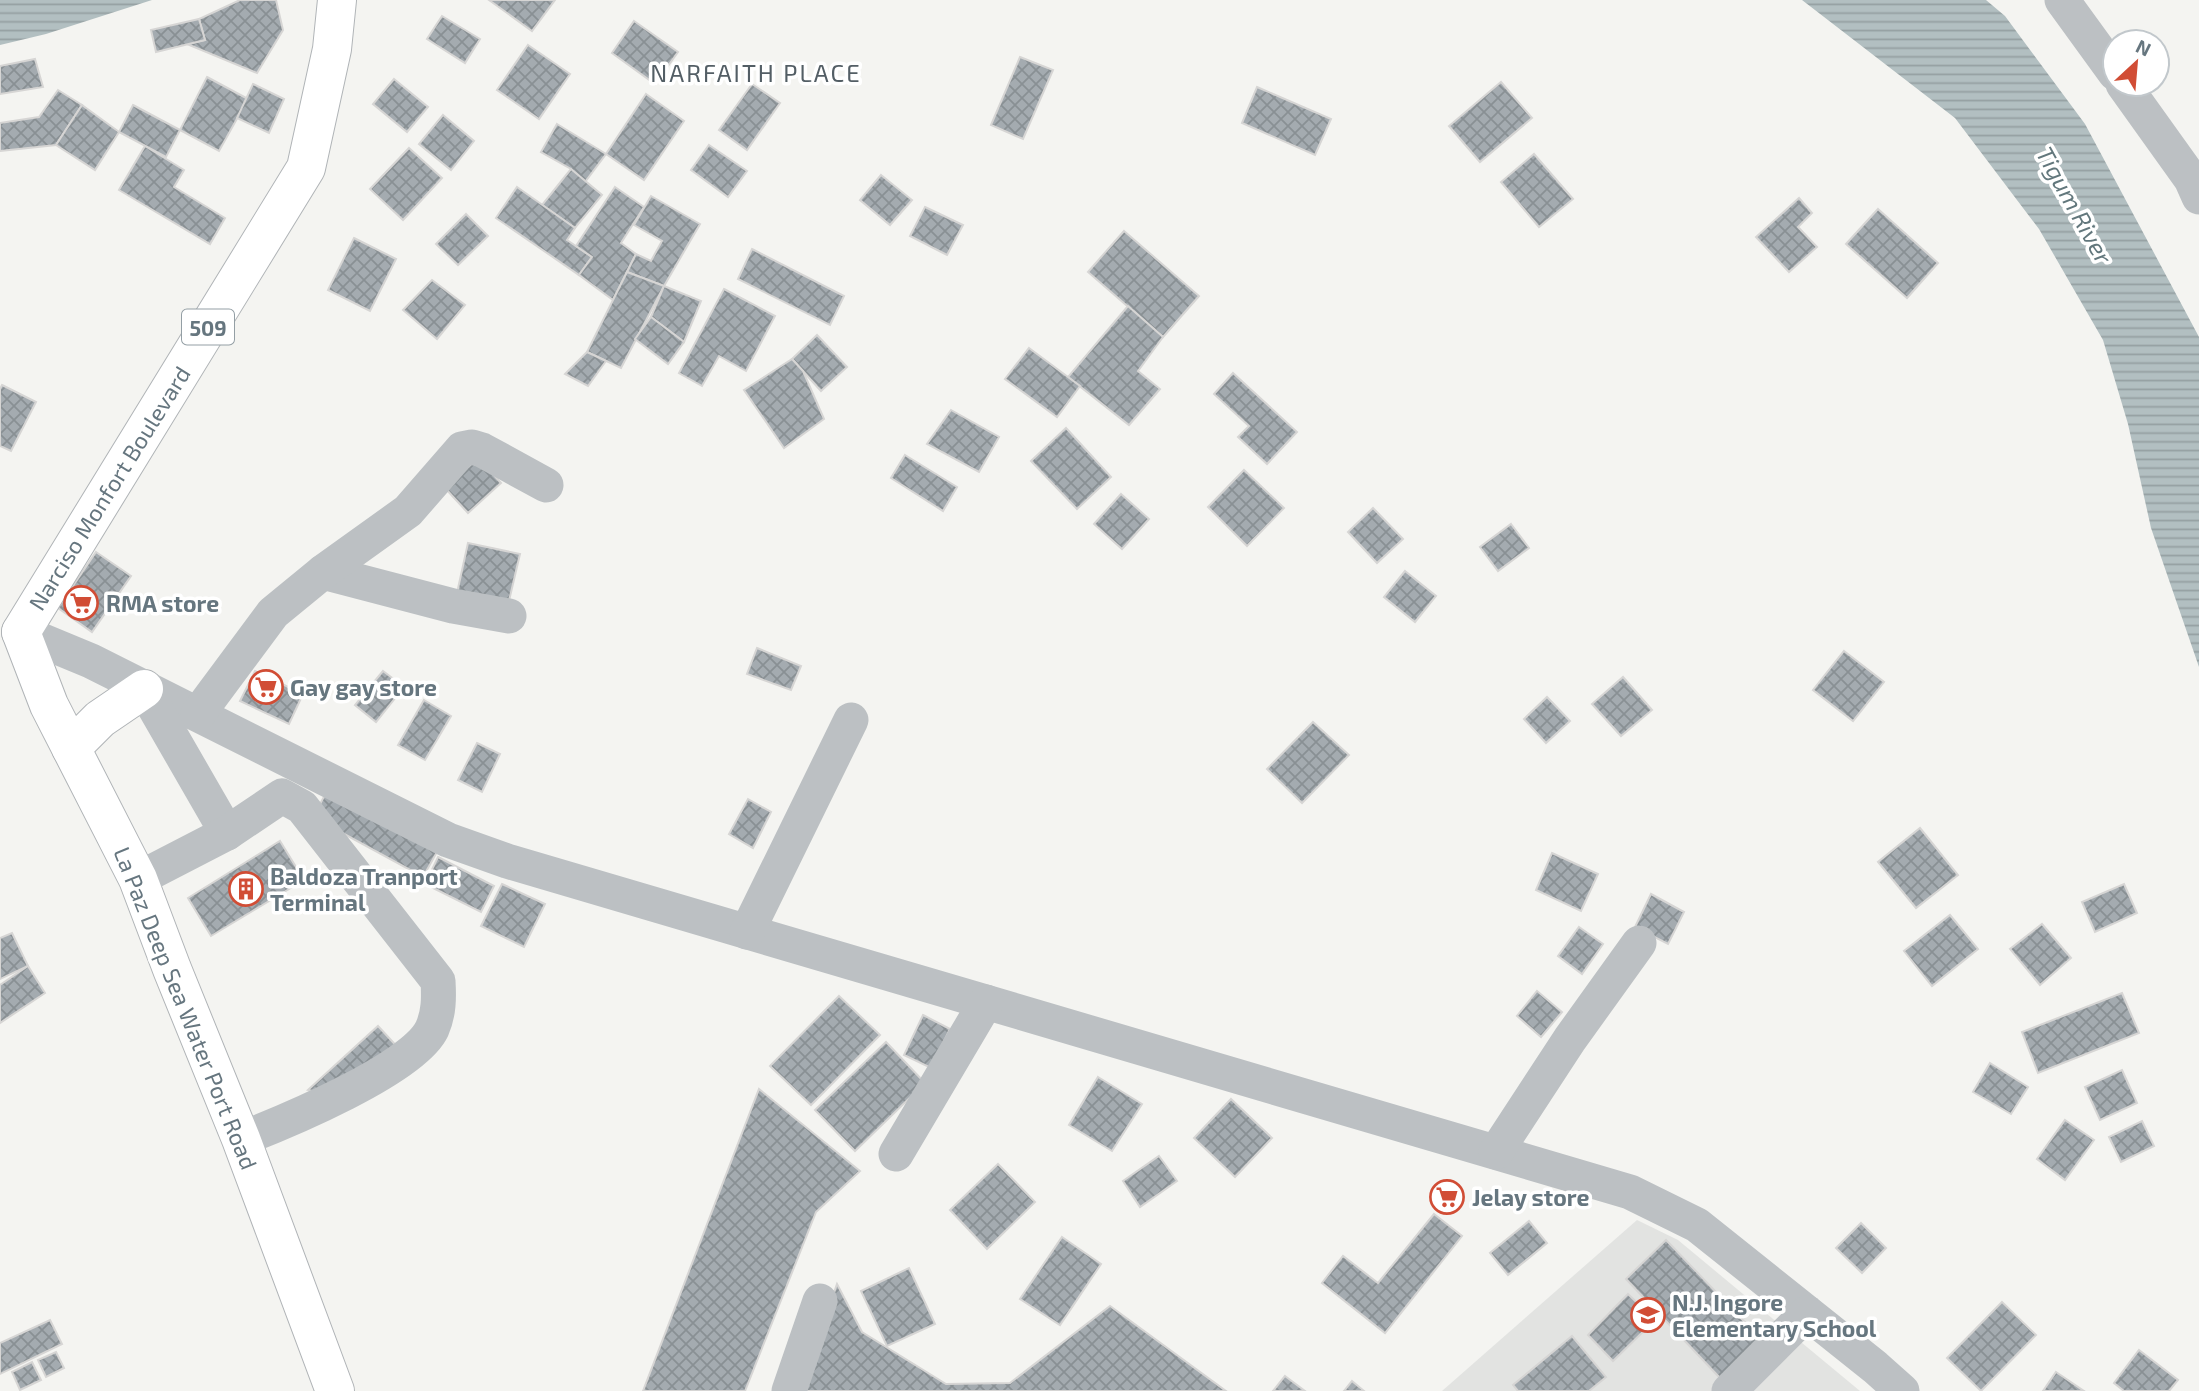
<svg xmlns="http://www.w3.org/2000/svg" width="2199" height="1391" viewBox="0 0 2199 1391" font-family="'Exo 2',sans-serif">
  <defs>
    <pattern id="water-rules" width="6" height="5" patternUnits="userSpaceOnUse" patternTransform="scale(1.75)"><rect width="6" height="5" fill="#b2bfc1"/><path d="M0 2.5h6" fill="none" stroke="#95a0a2"/></pattern>
    <pattern id="building-cross-hatch" width="8" height="8" patternUnits="userSpaceOnUse" patternTransform="scale(1.75)"><rect width="8" height="8" fill="#a4abb0"/><path d="M0 0l8 8M0 8l8-8" fill="none" stroke="#899094"/></pattern>
  </defs>
  <rect width="100%" height="100%" fill="#f4f4f1"/>
  <!-- built -->
  <polygon fill="#e2e3e1" points="1637,1220 1678,1240 1860,1391 1442,1391"/>
  <!-- water -->
  <g fill="url(#water-rules)">
    <polygon points="0,0 152,0 46,34 0,45"/>
    <polygon points="1802,0 1986,0 2005,16 2085,124 2199,337 2199,667 2151,528 2128,424 2103,340 2039,229 1955,118"/>
  </g>
  <!-- building -->
  <g fill="url(#building-cross-hatch)" stroke="#d6d5d4" stroke-width="2">
    <polygon points="240,0 276,0 283,30 257,73 187,44 205,40 199,19"/>
    <polygon points="489,0 555,0 532,31"/>
    <polygon points="442,16 480,39 465,63 427,39"/>
    <polygon points="199,19 205,40 156,52 151,30"/>
    <polygon points="634,21 678,52 655,84 612,53"/>
    <polygon points="528,45 570,74 539,119 497,90"/>
    <polygon points="1020,57 1053,70 1023,139 991,125"/>
    <polygon points="35,59 43,87 0,94 0,66"/>
    <polygon points="207,77 248,99 219,151 180,130"/>
    <polygon points="394,79 428,107 407,132 373,104"/>
    <polygon points="1501,82 1532,118 1480,162 1449,126"/>
    <polygon points="253,84 284,99 269,133 237,118"/>
    <polygon points="752,84 780,103 747,150 719,130"/>
    <polygon points="1257,87 1331,119 1315,155 1242,123"/>
    <polygon points="58,90 82,105 56,145 0,151 0,123 39,117"/>
    <polygon points="646,94 684,121 644,180 606,154"/>
    <polygon points="82,105 119,132 95,170 56,145"/>
    <polygon points="133,105 180,130 166,157 119,132"/>
    <polygon points="443,115 474,141 451,170 419,144"/>
    <polygon points="557,124 606,154 585,182 571,169 541,152"/>
    <polygon points="709,145 747,171 728,197 691,170"/>
    <polygon points="145,146 184,170 174,187 225,218 210,244 119,190"/>
    <polygon points="409,148 442,178 403,220 370,189"/>
    <polygon points="1534,154 1573,199 1539,227 1501,182"/>
    <polygon points="571,169 602,195 575,228 542,205"/>
    <polygon points="881,175 912,200 890,225 860,200"/>
    <polygon points="517,187 575,228 567,240 592,257 579,275 496,218"/>
    <polygon points="615,187 644,207 621,243 636,254 613,300 579,275 592,257 576,246"/>
    <polygon points="651,196 700,224 664,286 627,272 636,254 651,261 662,241 634,225"/>
    <polygon points="1799,198 1812,213 1798,227 1817,247 1789,272 1756,237"/>
    <polygon points="925,207 963,225 947,255 910,236"/>
    <polygon points="1878,209 1938,263 1907,298 1846,244"/>
    <polygon points="466,214 488,236 458,265 436,244"/>
    <polygon points="1124,231 1199,296 1163,337 1088,272"/>
    <polygon points="354,238 396,259 370,311 328,290"/>
    <polygon points="752,249 844,296 830,325 738,279"/>
    <polygon points="627,272 664,286 621,368 587,352"/>
    <polygon points="432,280 465,305 437,339 403,310"/>
    <polygon points="664,286 701,301 684,342 651,317"/>
    <polygon points="724,289 775,316 746,371 719,356 702,386 679,373"/>
    <polygon points="1128,306 1163,337 1138,371 1160,389 1129,425 1068,377"/>
    <polygon points="651,317 684,342 668,364 635,339"/>
    <polygon points="817,335 847,367 821,391 792,359"/>
    <polygon points="1029,348 1080,386 1057,417 1005,379"/>
    <polygon points="587,352 606,361 588,386 565,374"/>
    <polygon points="792,359 803,371 824,419 784,448 744,390"/>
    <polygon points="1233,373 1297,432 1267,464 1238,437 1249,426 1214,394"/>
    <polygon points="2,385 36,402 11,451 0,446 0,389"/>
    <polygon points="951,410 999,437 979,472 927,444"/>
    <polygon points="1066,428 1111,477 1077,509 1031,461"/>
    <polygon points="905,455 957,487 943,511 891,478"/>
    <polygon points="478,458 501,483 468,513 445,488"/>
    <polygon points="1244,470 1284,508 1247,546 1208,507"/>
    <polygon points="1121,494 1149,519 1122,549 1094,524"/>
    <polygon points="1373,508 1403,539 1377,563 1348,532"/>
    <polygon points="1511,524 1529,548 1498,571 1480,547"/>
    <polygon points="468,543 520,554 508,605 457,593"/>
    <polygon points="96,552 131,576 92,632 58,608"/>
    <polygon points="1405,571 1436,596 1415,622 1384,597"/>
    <polygon points="757,648 801,666 791,690 747,674"/>
    <polygon points="1844,651 1884,682 1853,721 1813,690"/>
    <polygon points="255,671 303,694 289,724 240,701"/>
    <polygon points="383,671 404,687 376,722 355,705"/>
    <polygon points="1623,677 1652,710 1621,736 1592,704"/>
    <polygon points="1547,697 1570,721 1546,743 1524,719"/>
    <polygon points="424,700 451,716 425,760 398,745"/>
    <polygon points="1313,722 1349,755 1302,803 1267,769"/>
    <polygon points="477,743 500,754 482,792 458,780"/>
    <polygon points="327,791 437,852 423,877 313,817"/>
    <polygon points="748,799 771,812 753,848 729,834"/>
    <polygon points="1920,828 1958,875 1916,908 1878,862"/>
    <polygon points="280,841 304,880 211,936 188,898"/>
    <polygon points="1552,853 1598,874 1581,911 1536,890"/>
    <polygon points="438,857 494,886 481,912 425,884"/>
    <polygon points="502,884 545,904 524,947 481,926"/>
    <polygon points="2124,884 2137,913 2095,932 2082,902"/>
    <polygon points="1651,894 1684,912 1668,944 1635,927"/>
    <polygon points="1950,915 1978,949 1932,986 1904,951"/>
    <polygon points="2042,924 2071,958 2040,985 2010,949"/>
    <polygon points="1579,927 1603,944 1582,974 1558,956"/>
    <polygon points="12,933 28,966 0,979 0,938"/>
    <polygon points="28,966 45,993 0,1023 0,985"/>
    <polygon points="1537,991 1562,1012 1541,1037 1517,1016"/>
    <polygon points="2122,993 2139,1033 2038,1073 2022,1032"/>
    <polygon points="839,996 880,1035 811,1105 770,1066"/>
    <polygon points="923,1015 950,1029 931,1068 904,1055"/>
    <polygon points="378,1026 402,1052 326,1094 308,1090"/>
    <polygon points="886,1042 925,1083 855,1151 815,1110"/>
    <polygon points="1990,1063 2028,1087 2011,1114 1973,1092"/>
    <polygon points="2122,1070 2137,1103 2100,1120 2085,1087"/>
    <polygon points="1098,1077 1142,1104 1112,1151 1069,1125"/>
    <polygon points="759,1089 860,1171 816,1212 745,1391 643,1391"/>
    <polygon points="1231,1099 1272,1138 1235,1177 1194,1138"/>
    <polygon points="2065,1120 2094,1140 2065,1180 2037,1159"/>
    <polygon points="2142,1121 2154,1146 2121,1162 2109,1137"/>
    <polygon points="1159,1156 1177,1181 1140,1207 1123,1181"/>
    <polygon points="998,1164 1035,1202 987,1249 950,1210"/>
    <polygon points="1434,1214 1462,1236 1385,1333 1322,1283 1343,1256 1378,1283"/>
    <polygon points="1529,1221 1547,1243 1508,1275 1490,1253"/>
    <polygon points="1861,1223 1886,1248 1862,1273 1836,1248"/>
    <polygon points="1062,1237 1101,1264 1060,1325 1020,1299"/>
    <polygon points="1666,1240 1762,1340 1721,1379 1626,1279"/>
    <polygon points="909,1268 935,1324 887,1346 861,1291"/>
    <polygon points="837,1284 862,1332 946,1384 1010,1383 1110,1306 1226,1391 800,1391"/>
    <polygon points="1628,1294 1655,1320 1613,1361 1588,1335"/>
    <polygon points="2002,1302 2036,1335 1981,1391 1947,1358"/>
    <polygon points="50,1320 62,1344 0,1374 0,1343"/>
    <polygon points="1572,1336 1606,1377 1589,1391 1518,1391 1513,1385"/>
    <polygon points="2139,1350 2178,1380 2169,1391 2124,1391 2114,1383"/>
    <polygon points="56,1352 64,1368 46,1377 38,1360"/>
    <polygon points="32,1362 41,1380 20,1390 12,1372"/>
    <polygon points="2056,1372 2084,1391 2043,1391"/>
    <polygon points="1285,1376 1305,1391 1273,1391"/>
    <polygon points="1352,1381 1364,1391 1344,1391"/>
  </g>
  <g fill="none" stroke-linecap="round" stroke-linejoin="round">
    <!-- major casing -->
    <g stroke="#b0b4b7" stroke-width="40">
      <g id="major">
        <polyline points="21,632 49,705 138,879 172,969 241,1139 335,1391"/>
        <polyline points="21,632 306,168 332,49 337,0"/>
        <polyline points="71,748 100,719 144,689"/>
      </g>
    </g>
    <!-- minor -->
    <g stroke="#bcc0c3" stroke-width="35">
      <polyline points="2062,0 2115,73"/>
      <polyline points="2123,84 2191,179 2199,197"/>
      <polyline points="323,572 453,606 509,616"/>
      <polyline points="21,632 91,661 448,840 507,861 1630,1192 1697,1225 1875,1367 1902,1391"/>
      <polyline points="144,689 227,833"/>
      <polyline points="198,714 273,613 323,572 408,511 462,449 472,447 482,450 546,485"/>
      <path d="M138,879L227,833L282,796L302,807L438,981C439,998 439,1013 432,1029C413,1069 285,1122 241,1139"/>
      <polyline points="747,932 851,720"/>
      <polyline points="1496,1152 1570,1039 1639,943"/>
      <polyline points="896,1154 986,1002"/>
      <polyline points="789,1391 820,1301"/>
      <polyline points="1729,1391 1807,1313"/>
    </g>
    <!-- major -->
    <use href="#major" stroke="#fff" stroke-width="38"/>
  </g>
  <!-- icons -->
  <defs>
    <g id="supermarket-ring" transform="scale(1.75)"><circle r="9.5" fill="#fff" stroke="#d14d35" stroke-width="1.5"/><path d="M-6-5.5h2.5l.6 2H6L4.5 2H-2.5L-4.4-4H-6ZM-1.5 3.2a1.3 1.3 0 1 0 .1 0ZM3 3.2a1.3 1.3 0 1 0 .1 0Z" fill="#d14d35"/></g>
    <g id="building-ring" transform="scale(1.75)"><circle r="9.5" fill="#fff" stroke="#d14d35" stroke-width="1.5"/><path d="M-4-6H4V6H1V3H-1V6H-4ZM-2.5-4.3h1.7v1.8h-1.7ZM.8-4.3h1.7v1.8H.8ZM-2.5-1h1.7V.8h-1.7ZM.8-1h1.7V.8H.8Z" fill="#d14d35"/></g>
    <g id="school-ring" transform="scale(1.75)"><circle r="9.5" fill="#fff" stroke="#d14d35" stroke-width="1.5"/><path d="M0-5L7-2L0 1L-7-2ZM-4 1L0 2.5L4 1V4Q0 6-4 4Z" fill="#d14d35"/></g>
  </defs>
  <g fill-rule="evenodd">
    <use href="#supermarket-ring" x="81" y="603"/>
    <use href="#supermarket-ring" x="266" y="687"/>
    <use href="#building-ring" x="246" y="889"/>
    <use href="#supermarket-ring" x="1447" y="1197"/>
    <use href="#school-ring" x="1648" y="1315"/>
  </g>
  <g text-anchor="middle" dominant-baseline="central" stroke-width="7" stroke-linejoin="round" paint-order="stroke">
    <!-- shield labels -->
    <rect fill="#fff" stroke="#949fa5" stroke-width="2" x="182" y="309.5" width="52" height="35" rx="5"/>
    <g font-size="21" font-weight="bold" fill="#66767f">
      <text x="208" y="327">509</text>
    </g>
    <!-- street labels -->
    <g font-size="23" fill="#66767f" stroke="#fff">
      <text transform="translate(109 488) rotate(-58)">Narciso Monfort Boulevard</text>
      <text transform="translate(186 1008) rotate(68)">La Paz Deep Sea Water Port Road</text>
    </g>
    <!-- poi labels -->
    <g font-size="23" font-weight="bold" fill="#66767f" stroke="#fff" text-anchor="start">
      <text x="106" y="603">RMA store</text>
      <text x="290" y="687">Gay gay store</text>
      <text x="270" y="876">Baldoza Tranport<tspan x="270" dy="26">Terminal</tspan></text>
      <text x="1472" y="1197">Jelay store</text>
      <text x="1672" y="1302">N.J. Ingore<tspan x="1672" dy="26">Elementary School</tspan></text>
    </g>
    <!-- neighbourhood labels -->
    <g font-size="24" letter-spacing="2" fill="#535e65" stroke="#fff">
      <text x="756" y="72">NARFAITH PLACE</text>
    </g>
    <!-- water labels -->
    <g font-size="24" font-style="italic" fill="#62777c" stroke="#fff">
      <text transform="translate(2075 205) rotate(61)">Tigum River</text>
    </g>
  </g>
  <!-- north arrow -->
  <g transform="translate(2136 63) rotate(26)"><circle r="33" fill="#ffffff" stroke="#c2c8cc" stroke-width="2"/>
  <path d="M0-5L12 26L0 18L-12 26Z" fill="#d14d35"/>
  <text y="-10" font-size="19" font-weight="bold" text-anchor="middle" fill="#66767f">N</text>
  </g>
</svg>
